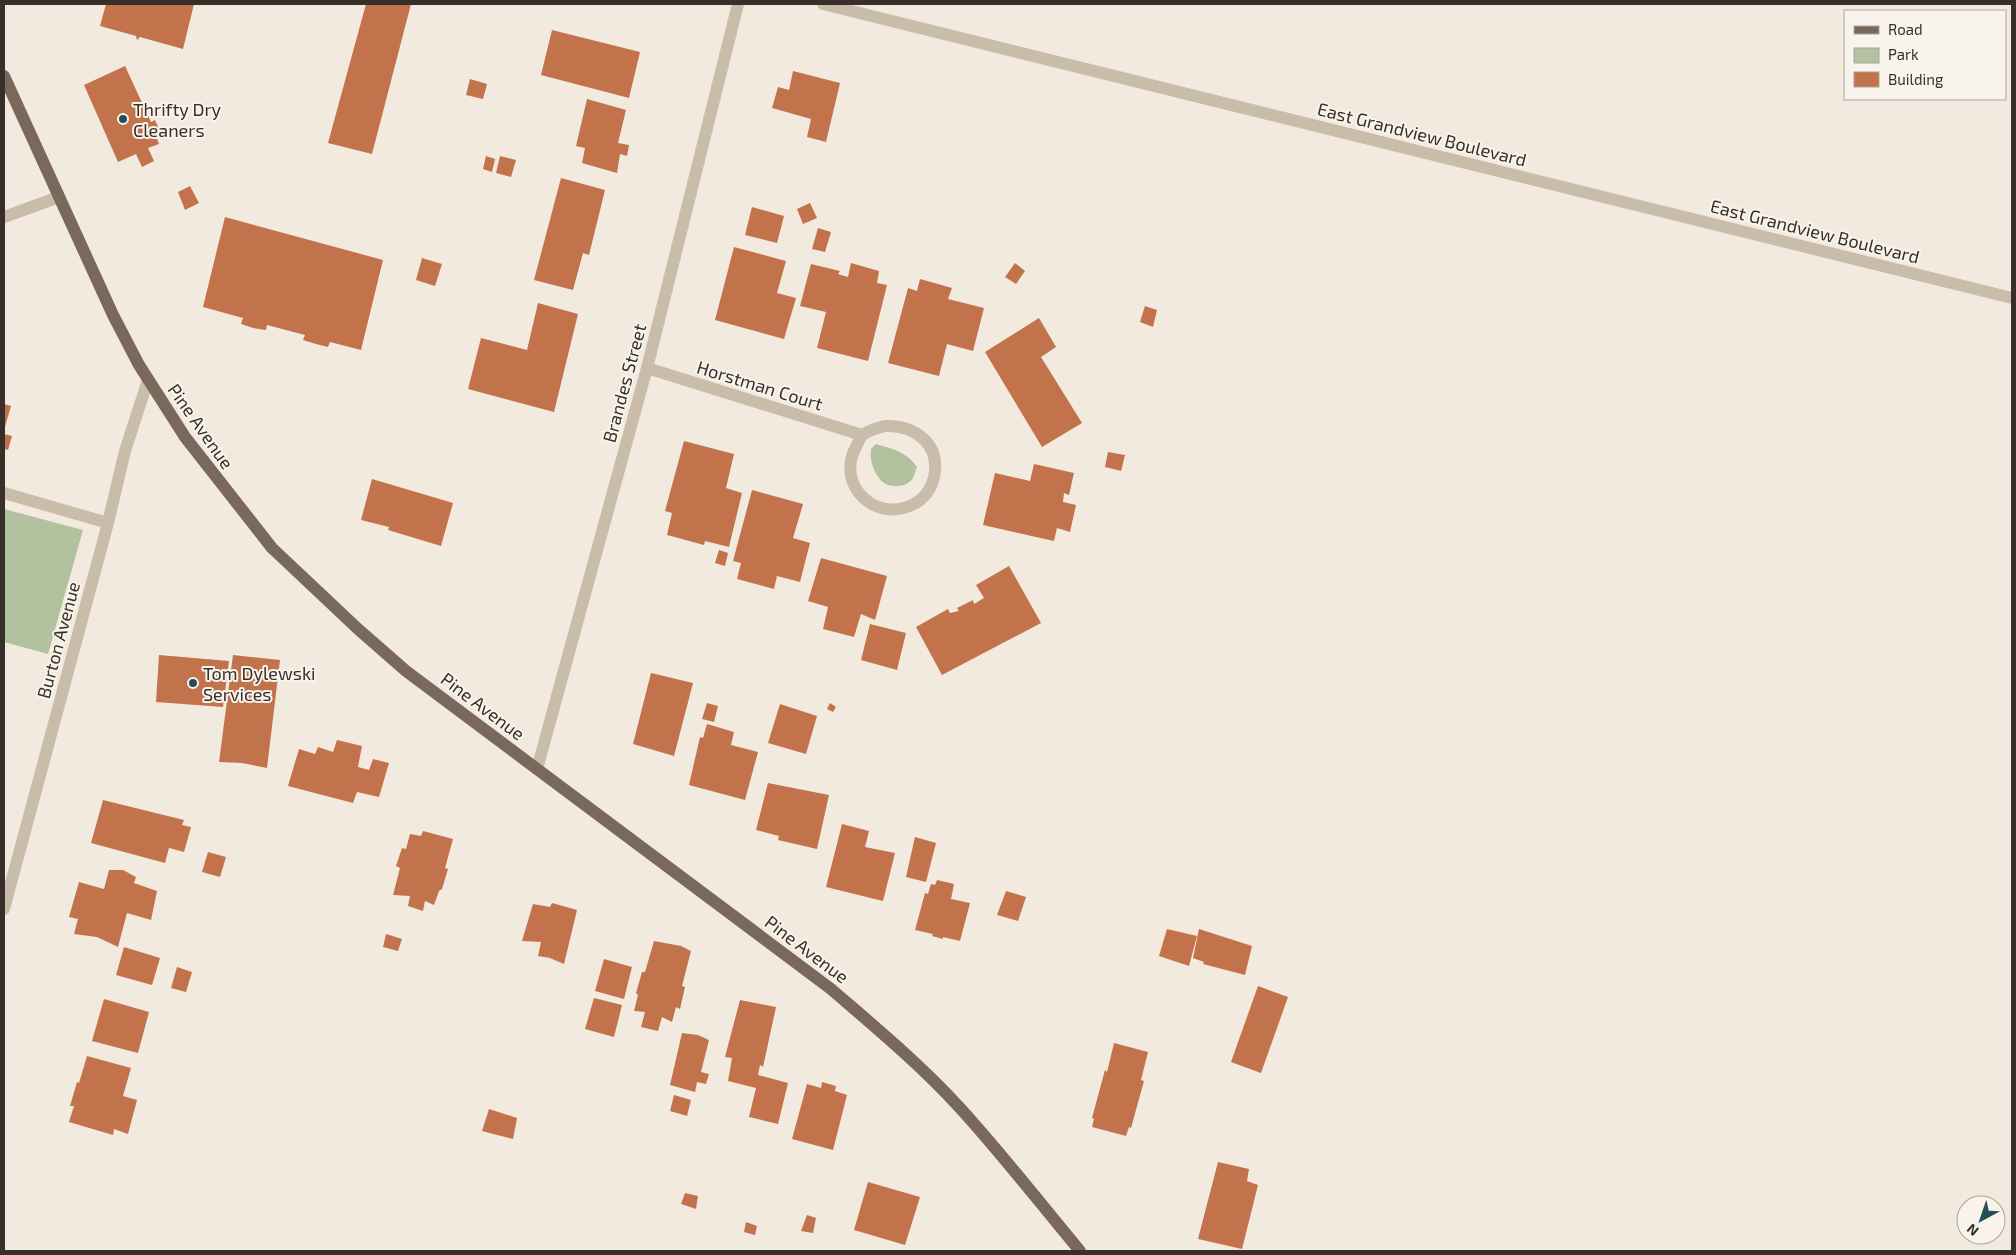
<svg xmlns="http://www.w3.org/2000/svg" width="2016" height="1255" viewBox="0 0 2016 1255" font-family="'Exo 2',sans-serif">
  <rect width="100%" height="100%" fill="#f2eade"/>
  <!-- green -->
  <g fill="#b2c19e">
    <path d="M876,444C893,449 907,452 917,467C915,470 915,475 913,478C906,489 886,489 879,478C872,469 870,459 871,449Z"/>
    <polygon points="4,509 83,530 48,654 4,642"/>
  </g>
  <!-- building -->
  <g fill="#c2734c">
    <polygon points="106,4 194,4 183,49 140,37 137,40 136,36 100,26"/>
    <polygon points="366,4 411,4 372,154 328,143"/>
    <polygon points="552,30 640,52 629,98 541,75"/>
    <polygon points="125,66 151,122 155,120 159,129 154,131 159,144 148,148 154,161 142,167 136,154 118,162 84,85"/>
    <polygon points="793,71 840,83 826,142 807,137 811,119 772,108 778,87 789,90"/>
    <polygon points="470,79 487,84 483,99 466,95"/>
    <polygon points="587,99 626,110 618,143 629,145 627,156 620,154 617,173 582,163 585,148 576,146"/>
    <polygon points="486,156 495,159 492,172 483,169"/>
    <polygon points="500,156 516,160 511,177 496,173"/>
    <polygon points="561,178 605,190 589,255 583,253 573,290 534,280"/>
    <polygon points="190,186 199,203 185,210 178,192"/>
    <polygon points="810,203 817,218 803,224 797,209"/>
    <polygon points="752,207 784,216 777,243 745,235"/>
    <polygon points="225,217 383,260 361,350 330,342 328,347 316,344 303,340 305,335 267,325 266,330 253,328 241,324 243,318 203,307"/>
    <polygon points="818,228 831,232 825,252 812,249"/>
    <polygon points="734,247 786,261 777,293 796,298 784,339 715,320"/>
    <polygon points="422,258 442,264 435,286 416,280"/>
    <polygon points="851,263 879,271 877,283 887,285 868,361 817,348 826,312 800,306 811,264 840,271 838,274 848,277"/>
    <polygon points="1015,263 1025,271 1016,284 1005,277"/>
    <polygon points="920,279 952,288 948,299 984,308 973,351 947,344 939,376 888,363 908,288 917,291"/>
    <polygon points="538,303 578,314 554,412 468,389 481,338 527,350"/>
    <polygon points="1145,306 1157,310 1153,327 1140,322"/>
    <polygon points="1039,318 1056,347 1041,357 1082,423 1042,447 985,352"/>
    <polygon points="4,404 11,406 4,430"/>
    <polygon points="4,434 12,436 8,450 4,449"/>
    <polygon points="684,441 734,454 726,488 742,493 729,547 705,541 704,545 667,535 672,513 665,511"/>
    <polygon points="1108,452 1125,455 1121,471 1105,467"/>
    <polygon points="1034,464 1074,473 1069,495 1064,493 1063,502 1076,505 1070,532 1057,528 1054,541 983,525 995,473 1030,481"/>
    <polygon points="372,479 453,503 441,546 388,530 389,527 361,520"/>
    <polygon points="752,490 803,504 793,538 810,543 800,582 777,576 774,589 737,579 741,563 733,561"/>
    <polygon points="719,550 728,553 725,566 715,563"/>
    <polygon points="821,558 887,576 875,620 861,614 854,637 823,629 828,607 808,601"/>
    <polygon points="1009,566 1041,623 942,675 916,627 948,609 950,613 959,611 957,608 973,600 974,604 984,598 976,585"/>
    <polygon points="870,624 906,633 897,670 861,660"/>
    <polygon points="159,655 229,661 223,707 156,702"/>
    <polygon points="233,655 280,660 267,768 242,763 219,762"/>
    <polygon points="651,673 693,683 674,756 633,744"/>
    <polygon points="707,703 718,706 714,722 702,719"/>
    <polygon points="830,703 836,707 833,712 827,709"/>
    <polygon points="780,704 817,716 806,754 768,743"/>
    <polygon points="707,724 734,732 731,745 758,752 745,800 689,785 700,737 703,738"/>
    <polygon points="337,740 362,746 358,767 369,770 373,759 389,763 379,797 357,792 353,803 288,786 299,749 315,754 318,747 333,752"/>
    <polygon points="768,783 829,795 817,849 778,840 779,836 756,830"/>
    <polygon points="103,800 184,820 182,825 191,827 184,852 169,848 165,863 91,843"/>
    <polygon points="842,824 869,831 865,847 895,853 883,901 826,887"/>
    <polygon points="423,831 453,839 445,868 448,869 442,889 439,891 434,905 425,901 423,911 408,906 410,896 393,895 400,868 396,866 402,848 406,849 410,834 421,836"/>
    <polygon points="915,837 936,843 926,882 906,877"/>
    <polygon points="208,852 226,857 220,877 202,872"/>
    <polygon points="109,870 123,870 136,877 134,883 157,891 151,920 127,913 118,947 97,937 74,934 78,919 69,917 79,882 104,889"/>
    <polygon points="937,880 954,884 951,899 970,903 960,941 943,937 943,939 932,936 933,934 915,930 925,893 928,894 931,884 935,885"/>
    <polygon points="1006,891 1026,897 1018,921 997,915"/>
    <polygon points="552,903 577,910 564,964 550,958 538,956 541,942 522,941 533,904 550,907"/>
    <polygon points="1167,929 1197,936 1189,966 1159,956"/>
    <polygon points="1199,929 1252,946 1245,975 1203,964 1204,962 1193,958"/>
    <polygon points="386,934 402,939 398,951 383,947"/>
    <polygon points="654,941 681,946 691,951 682,986 685,987 680,1009 676,1007 672,1022 662,1017 658,1031 641,1027 645,1012 634,1011 638,995 636,993 642,972 645,972"/>
    <polygon points="124,947 160,958 152,985 116,975"/>
    <polygon points="604,959 632,967 624,999 595,991"/>
    <polygon points="177,967 192,972 186,992 171,988"/>
    <polygon points="1258,986 1288,997 1261,1073 1231,1062"/>
    <polygon points="594,998 622,1005 614,1037 585,1029"/>
    <polygon points="104,999 149,1012 138,1053 92,1041"/>
    <polygon points="740,1000 776,1007 763,1067 760,1065 758,1075 788,1083 778,1124 749,1117 756,1088 728,1081 732,1058 725,1057"/>
    <polygon points="682,1033 698,1035 709,1040 701,1072 709,1074 706,1084 697,1082 695,1092 670,1085"/>
    <polygon points="1114,1043 1148,1052 1141,1080 1144,1081 1131,1128 1129,1127 1126,1136 1092,1127 1094,1119 1092,1118 1105,1070 1107,1072"/>
    <polygon points="87,1056 131,1068 123,1096 137,1100 128,1134 114,1129 113,1135 69,1122 74,1106 70,1106 77,1082 79,1083"/>
    <polygon points="822,1082 836,1086 835,1091 847,1095 833,1150 792,1139 807,1084 821,1088"/>
    <polygon points="674,1095 691,1100 687,1116 670,1111"/>
    <polygon points="489,1109 517,1118 513,1139 482,1131"/>
    <polygon points="1218,1162 1249,1169 1247,1181 1258,1185 1242,1249 1198,1239"/>
    <polygon points="868,1182 920,1197 905,1245 854,1230"/>
    <polygon points="685,1193 698,1196 696,1209 681,1204"/>
    <polygon points="807,1215 816,1218 813,1233 801,1231"/>
    <polygon points="746,1222 757,1226 755,1235 744,1232"/>
  </g>
  <g fill="none" stroke-linecap="round" stroke-linejoin="round">
    <!-- minor -->
    <g stroke="#cabcaa" stroke-width="12">
      <polyline points="823,4 2012,298"/>
      <polyline points="4,217 59,197"/>
      <polyline points="647,368 862,435"/>
      <path d="M885,426C915,425 941,444 934,477C932,488 924,499 914,504C876,524 835,485 856,447C858,442 860,437 864,434C870,430 878,428 885,426Z"/>
      <polyline points="4,493 108,523"/>
      <polyline points="537,769 647,368 738,4"/>
      <polyline points="4,909 108,523 125,451 148,380"/>
    </g>
    <!-- major -->
    <path stroke="#79685b" stroke-width="12" d="M4,76L113,315L139,365L185,437L272,548L358,629L406,671L831,989C875,1027 921,1065 960,1108C1002,1154 1040,1203 1080,1251"/>
  </g>
  <!-- markers -->
  <g fill="#204f58" stroke="#f9f4eb" stroke-width="2">
    <circle cx="123" cy="119" r="5"/>
    <circle cx="193" cy="683" r="5"/>
  </g>
  <g text-anchor="middle" dominant-baseline="central" stroke-width="4" stroke-linejoin="round" paint-order="stroke">
    <!-- poi labels -->
    <g font-size="18" fill="#382f2a" stroke="#f9f4eb" text-anchor="start">
      <text x="133" y="109">Thrifty Dry<tspan x="133" dy="21">Cleaners</tspan></text>
      <text x="203" y="673">Tom Dylewski<tspan x="203" dy="21">Services</tspan></text>
    </g>
    <!-- street labels -->
    <g font-size="18" fill="#382f2a" stroke="#f9f4eb">
      <text transform="translate(1422 134) rotate(14)">East Grandview Boulevard</text>
      <text transform="translate(1815 231) rotate(14)">East Grandview Boulevard</text>
      <text transform="translate(624 383) rotate(-75)">Brandes Street</text>
      <text transform="translate(760 385) rotate(17)">Horstman Court</text>
      <text transform="translate(201 426) rotate(55)">Pine Avenue</text>
      <text transform="translate(58 640) rotate(-75)">Burton Avenue</text>
      <text transform="translate(483 706) rotate(37)">Pine Avenue</text>
      <text transform="translate(807 949) rotate(37)">Pine Avenue</text>
    </g>
  </g>
  <!-- border -->
  <rect width="2016" height="1255" fill="none" stroke="#382f2a" stroke-width="10"/>
  <!-- legend -->
  <rect x="1844" y="10" width="162" height="90" fill="#f9f4eb" stroke="#aca59e"/>
  <rect x="1854" y="26" width="25" height="8" fill="#79685b" stroke="#aca59e"/>
  <text x="1888" y="35" font-size="15" fill="#382f2a">Road</text>
  <rect x="1854" y="48" width="25" height="15" fill="#b2c19e" stroke="#aca59e"/>
  <text x="1888" y="60" font-size="15" fill="#382f2a">Park</text>
  <rect x="1854" y="72" width="25" height="15" fill="#c2734c" stroke="#aca59e"/>
  <text x="1888" y="85" font-size="15" fill="#382f2a">Building</text>
  <!-- north arrow -->
  <g transform="translate(1981 1220) rotate(220)"><circle r="24" fill="#f9f4eb" stroke="#aca59e"/>
  <path d="M0-4L9 19L0 12L-9 19Z" fill="#204f58"/>
  <text y="-8" font-size="14" font-weight="bold" text-anchor="middle" fill="#382f2a">N</text>
  </g>
</svg>
